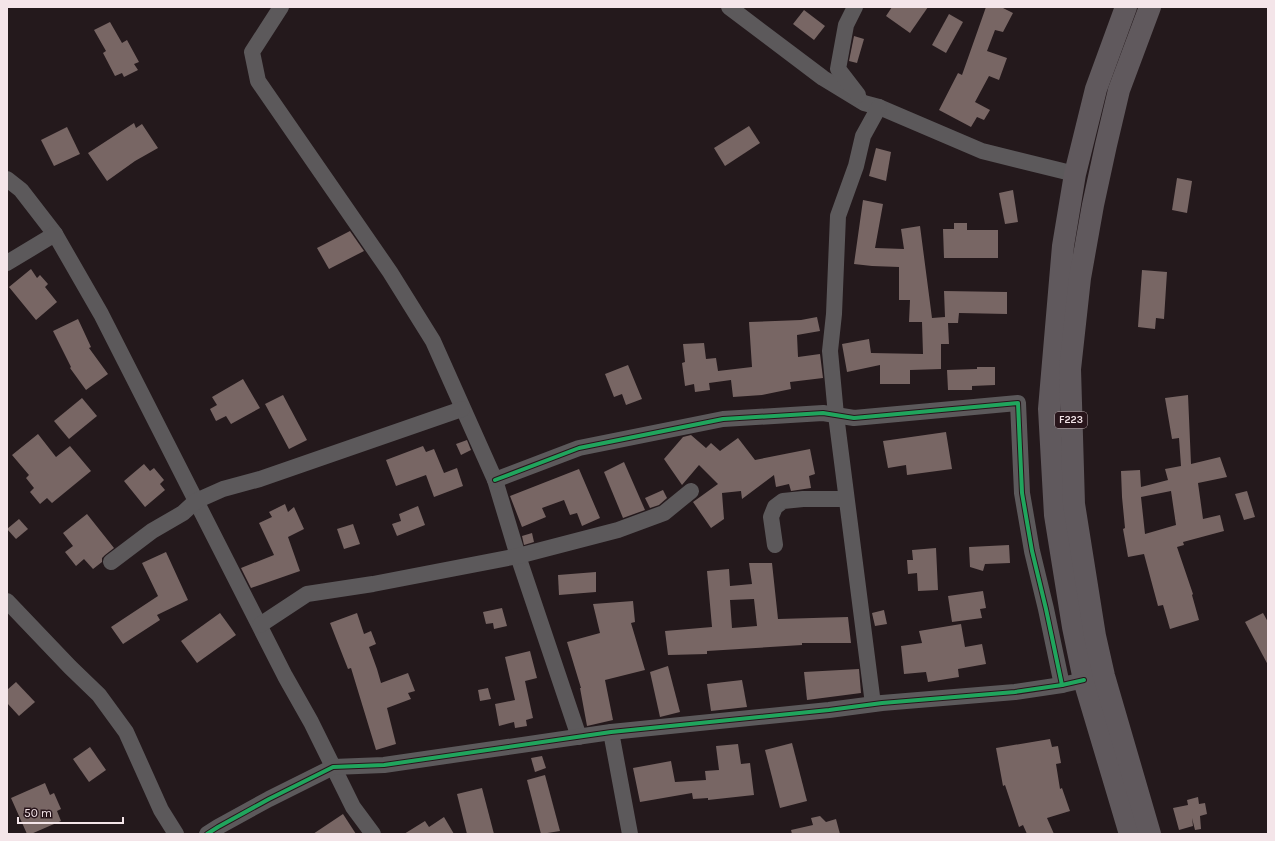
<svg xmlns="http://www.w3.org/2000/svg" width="1275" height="841" viewBox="0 0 1275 841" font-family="Karla,sans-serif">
  <rect width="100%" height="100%" fill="#24191c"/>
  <!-- building -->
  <g fill="#786664" fill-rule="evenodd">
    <polygon points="892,7 928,7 910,33 886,16"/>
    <polygon points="986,7 1001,7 1013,13 1003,32 995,30 987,51 1007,58 999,80 989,76 975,102 990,110 984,120 977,117 971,127 939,110 958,73 962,75"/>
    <polygon points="804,10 825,26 814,40 793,24"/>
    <polygon points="949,14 963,22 946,53 932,45"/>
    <polygon points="110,22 122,43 127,40 139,62 134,64 138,70 124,77 122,73 115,76 103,53 106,51 94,30"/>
    <polygon points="854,36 864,39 857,63 849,61"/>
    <polygon points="134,123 136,128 142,124 158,148 135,161 107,181 88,153"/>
    <polygon points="749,126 760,143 725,166 714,148"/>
    <polygon points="67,127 80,154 54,166 41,140"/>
    <polygon points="876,148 891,152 886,181 869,176"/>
    <polygon points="1177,178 1192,181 1187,213 1172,210"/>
    <polygon points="1013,190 1018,222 1005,224 999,193"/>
    <polygon points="863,200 883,204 875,248 904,249 901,229 920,226 932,318 945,317 944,291 1007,292 1007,314 959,313 958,323 948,323 949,344 941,344 941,369 910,370 910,384 880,384 880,365 847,372 842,344 869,339 871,353 923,354 922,322 909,322 910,300 899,300 899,267 872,266 854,264"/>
    <polygon points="954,223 967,223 967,230 998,230 998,258 944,258 943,229 954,229"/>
    <polygon points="350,231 364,251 329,269 317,248"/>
    <polygon points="31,269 37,278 40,275 48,284 45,287 57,302 36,320 9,287"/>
    <polygon points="1142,270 1167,272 1164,319 1156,318 1155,329 1138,327"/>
    <polygon points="817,317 820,331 797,335 798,357 820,354 823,378 790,382 791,389 762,395 733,397 731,380 709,383 710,390 695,392 694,384 685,386 682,363 685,362 683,344 704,343 706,359 716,358 718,371 752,367 749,322 801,320"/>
    <polygon points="78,319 91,347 89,348 108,374 86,390 70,368 71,367 53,331"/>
    <polygon points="628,365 642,399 626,405 622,394 614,397 605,374"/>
    <polygon points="977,367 995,367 995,385 972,386 972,390 948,390 947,370 977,369"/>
    <polygon points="243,379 260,408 231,424 226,416 216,421 210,409 217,405 212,397"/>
    <polygon points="283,395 307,440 289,449 265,404"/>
    <path d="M1188,395L1191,464L1220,457L1227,477L1198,483L1203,519L1220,515L1224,531L1183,542L1184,545L1177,547L1193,594L1192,595L1199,620L1170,629L1163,605L1158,606L1144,554L1128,557L1123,529L1125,528L1122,497L1121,471L1140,470L1141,487L1168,480L1165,469L1181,466L1179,438L1172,439L1165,398ZM1171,491L1176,525L1145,534L1141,497Z"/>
    <polygon points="82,398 97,416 69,439 54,421"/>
    <polygon points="946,432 952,469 907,475 906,465 888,468 883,441"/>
    <polygon points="38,434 56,457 70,446 91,471 52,503 47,498 40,504 30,492 34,488 26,478 29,475 12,455"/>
    <polygon points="691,435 706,448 711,443 720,451 738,438 755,460 810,449 815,474 809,476 811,488 791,491 789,484 776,487 774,475 742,499 741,491 722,493 724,519 711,528 693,502 718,484 699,465 682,485 664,459 683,437"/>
    <polygon points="467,440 471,450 461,455 456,444"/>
    <polygon points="423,446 426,452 434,449 444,473 457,468 463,486 434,497 426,475 396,486 386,460"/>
    <polygon points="624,462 645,510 623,518 604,472"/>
    <polygon points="144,464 150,471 154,468 164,480 160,484 165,490 145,507 124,481"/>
    <polygon points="579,469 600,518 582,526 577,513 570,515 564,500 542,508 546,517 522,527 510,496"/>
    <polygon points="663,490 667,498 659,505 650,508 645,498"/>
    <polygon points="1247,491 1255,517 1244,520 1235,494"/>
    <polygon points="285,504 288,512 294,507 304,529 288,537 300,571 251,588 241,568 274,555 259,523 272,517 269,512"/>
    <polygon points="418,506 425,525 397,536 392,524 401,521 399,514"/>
    <polygon points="87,514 114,548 105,555 102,558 102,562 93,569 84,559 76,566 65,552 73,546 63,533"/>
    <polygon points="19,519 28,529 16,539 7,529"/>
    <polygon points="353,524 360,544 344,549 337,529"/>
    <polygon points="532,533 534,542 524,545 522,536"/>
    <polygon points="1009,545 1010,563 985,564 983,571 970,567 969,547"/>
    <polygon points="936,548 938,590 918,591 917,573 908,574 907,560 913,560 912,550"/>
    <polygon points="166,552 188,600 157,615 160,620 123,644 111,627 158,596 142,563"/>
    <path d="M749,563H772L778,619L848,617L851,643H802V645L707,651V654L668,655L665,631L712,627L707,571L729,569L730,586L752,584ZM754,599L757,626L732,628L730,600Z"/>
    <polygon points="596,572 596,592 559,595 558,575"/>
    <polygon points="983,591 986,608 980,609 982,618 952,622 948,596"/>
    <polygon points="633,601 635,622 631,623 645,670 605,680 613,720 587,726 580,688 581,688 567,642 600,633 593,604"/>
    <polygon points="502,608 507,626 494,629 493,623 486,624 483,612"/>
    <polygon points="884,610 887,624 875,626 872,613"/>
    <polygon points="220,613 236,635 197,663 181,641"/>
    <polygon points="357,613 364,634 371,631 376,644 369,647 377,669 381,683 408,673 415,691 408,693 411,699 387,708 396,744 376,750 351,668 348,669 330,623"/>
    <polygon points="1263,613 1268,622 1268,665 1245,622"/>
    <polygon points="961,624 965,647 982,644 986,664 958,669 959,677 928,682 926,672 904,674 901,646 922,643 919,631"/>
    <polygon points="530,651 537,678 525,681 533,718 526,720 527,726 515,728 514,722 499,726 495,704 515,700 505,657"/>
    <polygon points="668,666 680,712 660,717 650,672"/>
    <polygon points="859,669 861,693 807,700 804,672"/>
    <polygon points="742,680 747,707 711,711 707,684"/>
    <polygon points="16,682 35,702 19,716 7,703 7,690"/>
    <polygon points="488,688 491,699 480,701 478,690"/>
    <polygon points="1050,739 1052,747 1058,746 1061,763 1056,764 1060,789 1062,788 1070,811 1047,818 1054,834 1027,834 1023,825 1019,827 1005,785 1003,786 996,748"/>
    <polygon points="792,743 807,801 780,808 765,750"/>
    <polygon points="738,744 741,764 750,763 754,795 708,800 708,798 693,799 692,793 640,802 633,768 671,761 675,782 706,780 705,771 719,770 716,746"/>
    <polygon points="90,747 106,770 89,782 73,759"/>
    <polygon points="542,756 546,768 535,772 531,758"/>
    <polygon points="545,775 560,831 541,834 527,780"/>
    <polygon points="45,783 50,795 54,793 61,809 57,811 61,821 31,834 27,834 11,798"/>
    <polygon points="482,788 494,834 467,834 457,794"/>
    <polygon points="1198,797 1199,804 1205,803 1207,814 1200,816 1201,829 1195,830 1192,818 1193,826 1179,830 1173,808 1188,805 1187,800"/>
    <polygon points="343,814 356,834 313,834"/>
    <polygon points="820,816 826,822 836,819 840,834 792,834 791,830 813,825 811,818"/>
    <polygon points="444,817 454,834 404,834 425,821 429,827"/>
  </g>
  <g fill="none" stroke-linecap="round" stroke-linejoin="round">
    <!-- street -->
    <g stroke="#5c595b" stroke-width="16">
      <polyline points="281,7 252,52 258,81 390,272 433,341 495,480 518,556 579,737"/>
      <polyline points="729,7 823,78 864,103 879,107 982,151 1075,174"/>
      <polyline points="855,7 846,25 838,69 858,95"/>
      <polyline points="7,179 21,190 55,234"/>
      <polyline points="7,263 55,234 101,314 285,676 311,722 353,807 373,834"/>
      <polyline points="495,480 579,448 723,419 823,413 854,418 1018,403 1022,493 1032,551 1046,609 1062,685"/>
      <polyline points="775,545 771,517 775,507 783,501 803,499 846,499"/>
      <polyline points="111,562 152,531 183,513 196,501 223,489 260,479 462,409"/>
      <polyline points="7,601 70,667 99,695 126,732 161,810 176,834"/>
      <polyline points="260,625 307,594 373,584 518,556 618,530 664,513 691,491"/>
      <polyline points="873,704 836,415 830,351 834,314 838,216 856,166 863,136 879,107"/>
      <polyline points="611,732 630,834"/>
      <polyline points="207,834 218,827 269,799 333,767 384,765 611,732 829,710 882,703 1015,692 1062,685 1084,680"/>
    </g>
    <!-- primary -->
    <g stroke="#60595d" stroke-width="22">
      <polyline points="1126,7 1096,89 1075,174 1063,246 1049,409 1055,515 1073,627 1084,680 1130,834"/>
      <polyline points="1150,7 1119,90 1106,145 1093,205 1080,278 1070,369 1074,504 1095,636 1104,676 1150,834"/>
    </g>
    <!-- cycleway casing -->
    <g stroke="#28151b" stroke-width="6">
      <g id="cycleway">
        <polyline points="495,480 579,448 723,419 823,413 854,418 1018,403 1022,493 1032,551 1046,609 1062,685"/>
        <polyline points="207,834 218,827 269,799 333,767 384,765 611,732 829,710 882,703 1015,692 1062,685 1084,680"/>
      </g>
    </g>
    <!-- cycleway -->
    <use href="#cycleway" stroke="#20a55d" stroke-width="4"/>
  </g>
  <g text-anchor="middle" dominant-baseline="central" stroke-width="4" stroke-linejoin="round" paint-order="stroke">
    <!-- shield labels -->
    <rect fill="#28151b" stroke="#b7a7ab" stroke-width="1" x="1055" y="412" width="32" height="16" rx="3"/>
    <g font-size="10" font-weight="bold" fill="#f4e5e9">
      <text x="1071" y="420">F223</text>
    </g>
  </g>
  <!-- border -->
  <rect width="1275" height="841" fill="none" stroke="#f4e5e9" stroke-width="16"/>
  <!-- scale -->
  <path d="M18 817v6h105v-6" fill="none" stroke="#f4e5e9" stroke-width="2"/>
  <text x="24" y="817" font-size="12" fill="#f4e5e9" stroke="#28151b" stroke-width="3" paint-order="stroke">50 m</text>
</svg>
